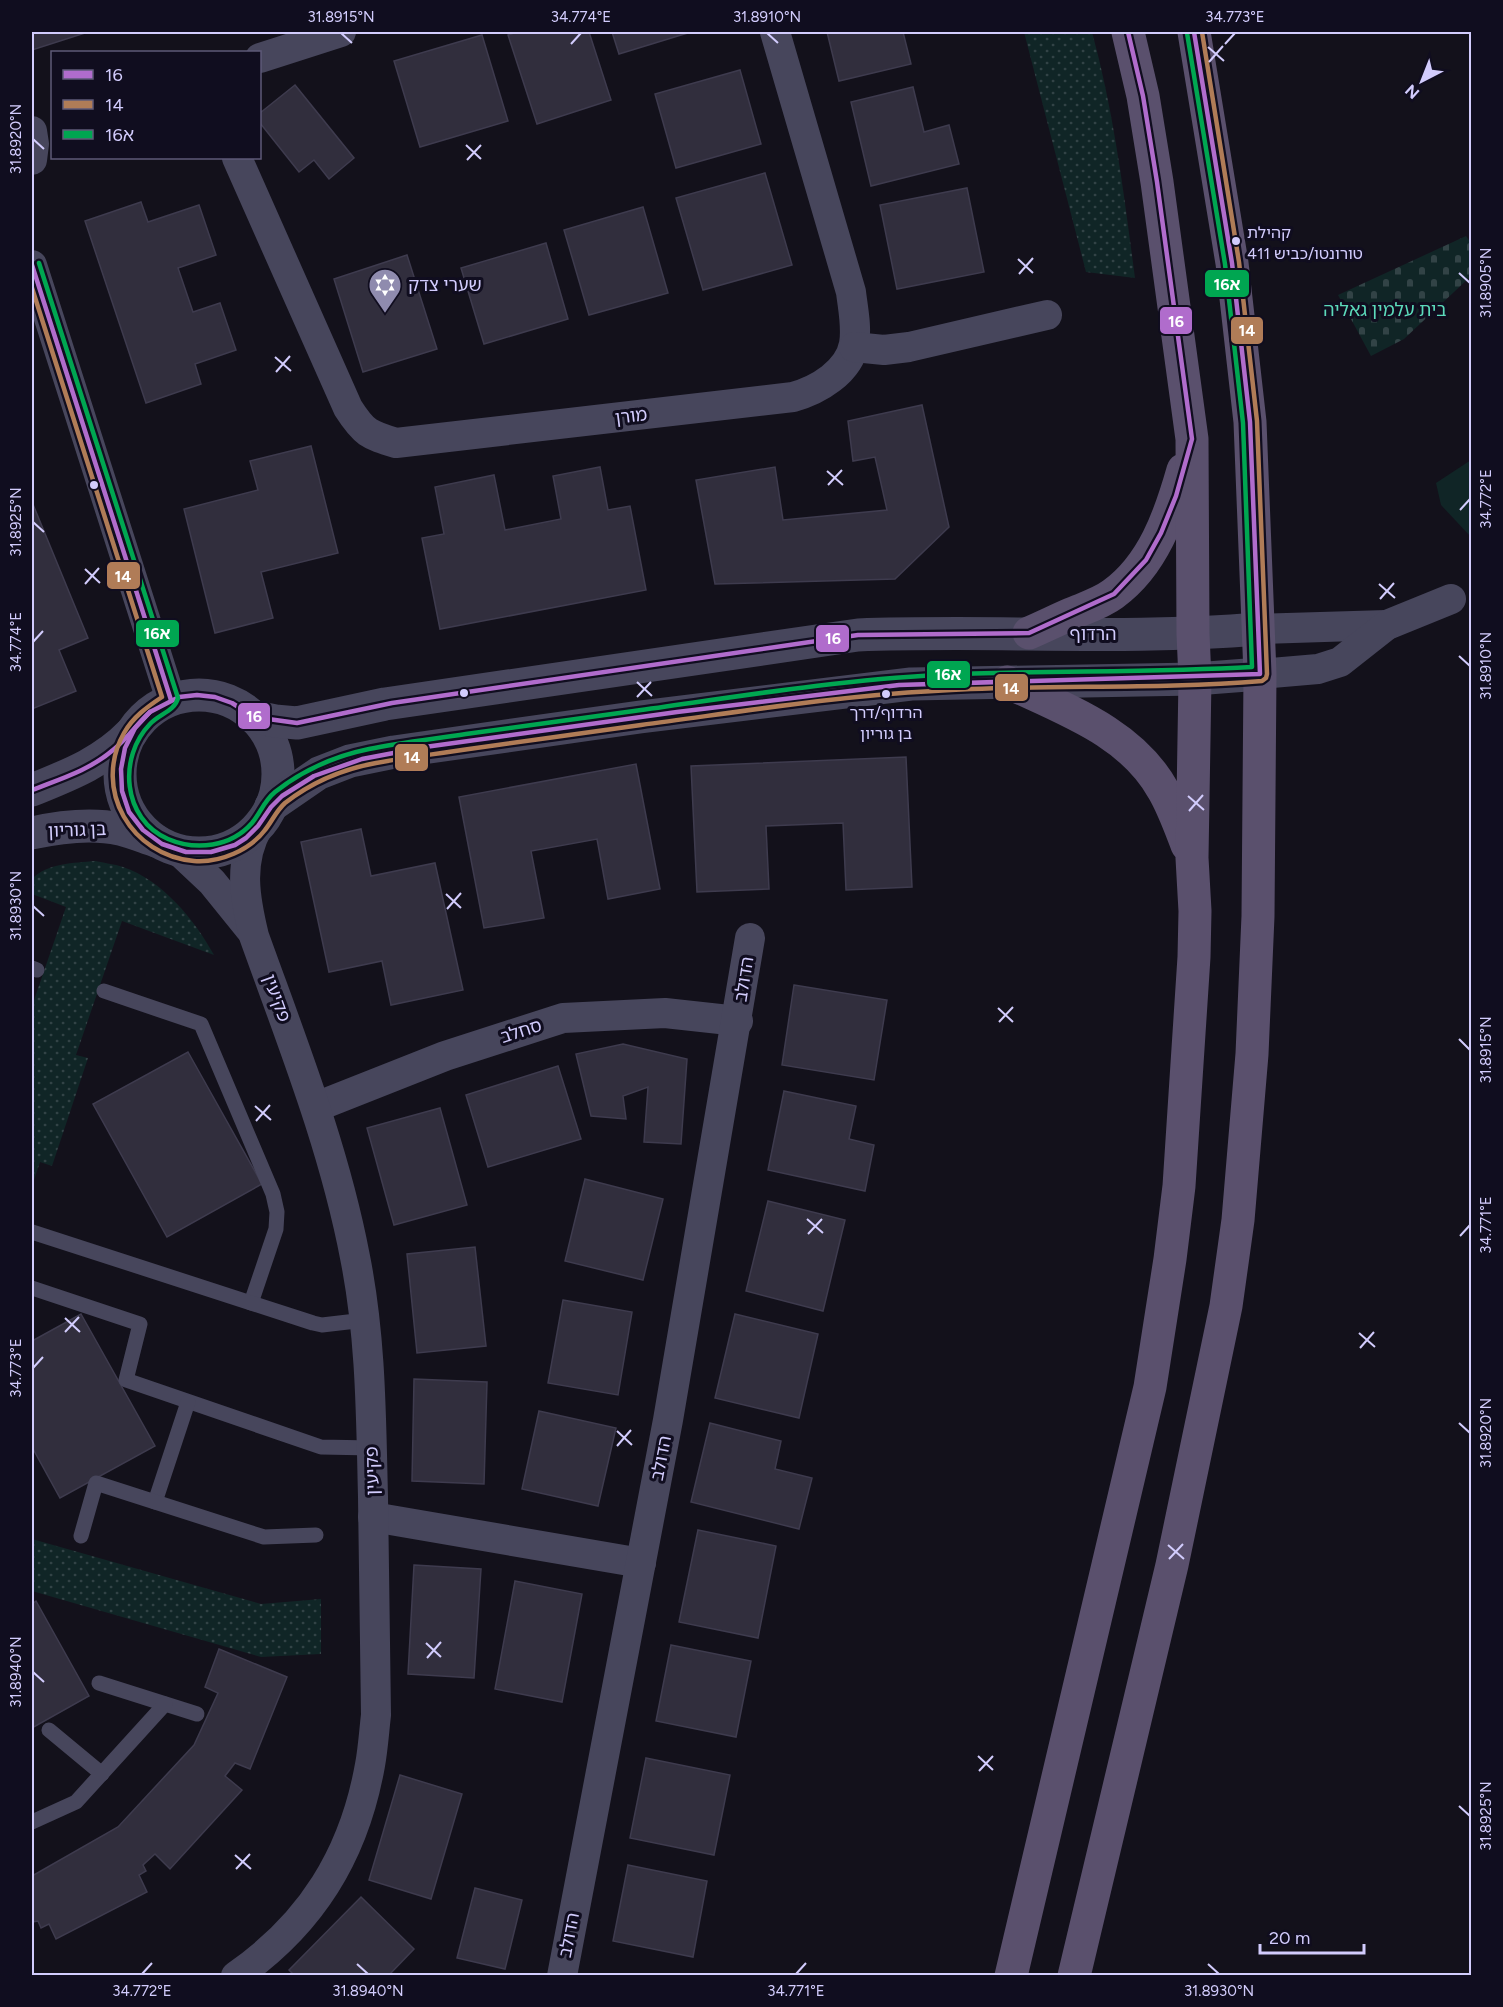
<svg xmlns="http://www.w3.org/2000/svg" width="1503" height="2007" viewBox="0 0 1503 2007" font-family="Figtree,'Noto Sans Hebrew',sans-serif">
  <defs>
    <pattern id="cemetery-stones" width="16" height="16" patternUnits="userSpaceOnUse" patternTransform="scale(1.5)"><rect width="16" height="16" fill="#102526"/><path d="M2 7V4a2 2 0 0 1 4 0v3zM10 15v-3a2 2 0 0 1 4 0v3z" fill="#324346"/></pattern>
    <pattern id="park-dots" width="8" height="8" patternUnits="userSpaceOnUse" patternTransform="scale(1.5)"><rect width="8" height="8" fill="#102526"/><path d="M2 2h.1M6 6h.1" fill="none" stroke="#324346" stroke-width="1.8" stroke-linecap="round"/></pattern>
  </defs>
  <rect width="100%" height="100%" fill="#13111b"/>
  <!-- grass -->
  <polygon fill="#102526" points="1471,460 1471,537 1441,505 1436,483"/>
  <!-- cemetery -->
  <polygon fill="url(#cemetery-stones)" points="1466,236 1471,243 1471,276 1404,339 1371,356 1338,295"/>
  <!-- park -->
  <g fill="url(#park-dots)">
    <path d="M1024,32H1092C1114,112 1124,195 1135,278L1086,272Z"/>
    <path d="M95,861C104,863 114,864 123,867C162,880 195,920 214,955L122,921L76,1055L88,1058L52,1166L40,1162L32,1186V1006L66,907L32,894V879C47,863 74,863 95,861Z"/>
    <polygon points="32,1539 261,1604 321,1599 321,1654 261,1657 32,1591"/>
  </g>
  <!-- building -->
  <g fill="#312e3d" stroke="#3e3b4e" stroke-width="1.5">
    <polygon points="32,32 88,32 32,50"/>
    <polygon points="517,32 589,32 611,100 537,124 508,35"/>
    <polygon points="612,32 691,32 619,54"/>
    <polygon points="827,32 903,32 911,64 839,81"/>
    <polygon points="482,35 508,121 420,147 394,61"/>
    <polygon points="740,70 761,144 676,168 655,94"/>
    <polygon points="295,85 354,158 329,179 314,160 299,172 260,123 260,113"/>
    <polygon points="913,87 924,132 949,125 959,164 871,186 851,102"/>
    <polygon points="765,173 792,265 703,290 676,198"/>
    <polygon points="967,188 984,272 897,289 880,205"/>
    <polygon points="141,202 148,222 199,205 216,255 178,268 193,312 220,303 236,350 195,364 201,384 146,403 85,221"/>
    <polygon points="643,207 668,293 589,315 564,230"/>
    <polygon points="546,243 568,319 484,344 461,268"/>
    <polygon points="407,255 437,349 363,372 334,279"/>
    <polygon points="922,405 949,527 895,579 715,584 696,480 775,467 783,520 887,510 875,457 853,461 848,421"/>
    <polygon points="311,446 338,553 261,572 273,618 215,633 184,509 258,490 250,461"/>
    <polygon points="600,467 608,510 630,506 646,590 440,629 422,538 444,534 435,487 494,475 505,530 561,519 553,476"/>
    <polygon points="32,502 88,638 59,650 76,691 32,709"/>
    <polygon points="906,757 912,887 846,890 843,823 766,826 769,889 697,892 691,766"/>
    <polygon points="636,764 660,889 608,899 597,839 531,851 544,918 484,928 459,797"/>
    <polygon points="361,829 371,876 435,863 463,990 391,1005 382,961 329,972 301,842"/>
    <polygon points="794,985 887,1000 874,1080 782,1065"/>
    <polygon points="623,1044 687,1059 681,1144 644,1142 648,1087 623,1096 626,1119 591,1116 576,1054"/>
    <polygon points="188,1052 262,1184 167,1237 93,1104"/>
    <polygon points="558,1066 581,1139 488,1167 466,1095"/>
    <polygon points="784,1091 856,1106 849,1139 874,1145 865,1191 768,1170"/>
    <polygon points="440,1108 467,1205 394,1225 367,1128"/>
    <polygon points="585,1179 663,1199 643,1280 565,1261"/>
    <polygon points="768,1201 845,1220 823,1311 746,1291"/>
    <polygon points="475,1247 486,1346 417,1353 407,1254"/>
    <polygon points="563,1300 632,1312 618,1395 548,1383"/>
    <polygon points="81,1314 155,1446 60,1498 32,1447 32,1341"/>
    <polygon points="735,1314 818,1334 799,1418 715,1398"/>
    <polygon points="414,1379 487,1382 484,1484 412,1481"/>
    <polygon points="539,1411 616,1428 598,1506 522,1489"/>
    <polygon points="710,1423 781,1441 775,1469 812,1478 799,1529 691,1502"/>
    <polygon points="698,1530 776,1546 758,1638 679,1622"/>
    <polygon points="414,1565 481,1569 474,1678 408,1674"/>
    <polygon points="515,1581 582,1594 562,1702 495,1689"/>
    <polygon points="36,1601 89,1696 32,1728 32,1604"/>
    <polygon points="671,1645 751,1661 736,1737 656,1721"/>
    <polygon points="219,1649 287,1677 250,1769 235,1763 225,1776 242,1790 170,1869 155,1854 143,1865 146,1871 139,1875 147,1892 56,1939 49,1924 41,1928 38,1921 32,1922 32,1876 118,1827 194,1745 218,1693 205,1687"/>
    <polygon points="646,1758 730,1775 714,1855 630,1838"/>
    <polygon points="400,1775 462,1794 431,1899 369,1880"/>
    <polygon points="628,1865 707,1881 693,1957 613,1941"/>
    <polygon points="475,1888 522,1900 505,1969 457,1958"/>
    <polygon points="361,1897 414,1949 388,1976 295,1976 289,1970"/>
  </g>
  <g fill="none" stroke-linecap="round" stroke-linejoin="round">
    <!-- service -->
    <g stroke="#47465c" stroke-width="15">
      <polyline points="32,968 37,970"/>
      <polyline points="104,991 201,1024 273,1194 277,1212 276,1229 251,1303"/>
      <polyline points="32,1232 313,1323 322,1325 365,1320"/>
      <polyline points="32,1288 140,1324 126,1380 321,1447 372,1448"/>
      <polyline points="155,1502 188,1402"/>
      <polyline points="81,1536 96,1483 264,1537 316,1535"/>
      <polyline points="99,1683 197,1714"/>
      <polyline points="49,1730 102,1774"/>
      <polyline points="32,1822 76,1802 165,1704"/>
    </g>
    <!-- minor -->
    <g stroke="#47465c" stroke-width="30">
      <polyline points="260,58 341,32"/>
      <polyline points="32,131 34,144 32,160"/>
      <path d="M237,158L348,408C364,433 369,435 396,443L793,397C818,390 849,372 854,344C857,327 853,309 851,292L775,32"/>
      <polyline points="32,265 171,700"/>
      <polyline points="854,347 884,350 909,347 1047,315"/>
      <polyline points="1258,629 1387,625"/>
      <polyline points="1260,674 1318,669 1340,662 1387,625 1451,599"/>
      <polyline points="179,851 212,882 250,929"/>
      <polyline points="316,1107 445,1056 563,1018 665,1013 738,1021"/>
      <polyline points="373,1517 641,1563"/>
      <path d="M236,1976C311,1924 354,1855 370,1765C373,1749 374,1732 376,1715C375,1643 374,1570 373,1497C371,1416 371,1337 355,1257C334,1147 292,1042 254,936C245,899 238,862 258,827"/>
      <polyline points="562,1976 668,1420 750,938"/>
    </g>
    <!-- tertiary -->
    <g stroke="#47465c" stroke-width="33">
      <circle cx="199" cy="774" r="79"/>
      <path d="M251,716L275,721L297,723L385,704L858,635C991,630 1125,640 1258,629"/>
      <path d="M32,790C69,775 103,762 131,733"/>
      <polyline points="271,806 319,773 350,761 394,752 640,717 911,684 1195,679 1260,674"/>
      <path d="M32,833C59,827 92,823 120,829C132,832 144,837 156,841"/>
    </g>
    <!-- primary -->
    <g stroke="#5a506d" stroke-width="33">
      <path d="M1029,633C1043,627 1057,620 1071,614C1085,608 1101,603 1113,594C1153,565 1170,516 1183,470"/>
      <path d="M1007,682C1064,709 1131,732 1163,790C1173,807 1180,827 1187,845"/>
      <polyline points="1011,1976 1150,1387 1170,1259 1179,1186 1194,957 1195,911 1192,858 1195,679 1193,634 1192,439 1157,182 1143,96 1128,32"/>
      <polyline points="1074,1976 1172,1565 1226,1306 1238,1220 1252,1054 1258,916 1260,674 1250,422 1232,263 1194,32"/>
    </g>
    <!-- bus-1 casing -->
    <g stroke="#100d1f" stroke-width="9">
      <g id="bus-1">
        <polyline points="1128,32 1143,96 1157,182 1192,439 1176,496 1161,533 1146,560 1114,594 1029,633 858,635 392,703 297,723 261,718 251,715 232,703 215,697 197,695 179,697 150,712 135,728 125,748 121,769 122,791 129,812 143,830 162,844 186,852 211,852 235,845 246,838 258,826 271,807 282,796 314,776 362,759 425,747 677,712 899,685 1260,674 1250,422 1232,263 1194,32"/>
        <polyline points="32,265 171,700"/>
        <path d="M32,790C60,779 90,770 113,750C127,739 137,724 150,712"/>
      </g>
    </g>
    <!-- bus-2 casing -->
    <g stroke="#100d1f" stroke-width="9">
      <path id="bus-2" d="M32,288L162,697C147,707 133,717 124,733C92,790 132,856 194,861C220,863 250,850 265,830C273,820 276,811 285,803C312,782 343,769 376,763C407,757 438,754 469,749C526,741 584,733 641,725C739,712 836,696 934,691C1043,684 1153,690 1262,681L1266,678L1267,674L1257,421L1239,262L1202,32"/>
    </g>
    <!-- bus-3 casing -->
    <g stroke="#100d1f" stroke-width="9">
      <path id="bus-3" d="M39,263L178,698C175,711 159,714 150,724C118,757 122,819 168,839C196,851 231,847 252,823C261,812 264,801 275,792C303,770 335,756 369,749C401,742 434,739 466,734C522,726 578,719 634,711C735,697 837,680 939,675C1043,670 1148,673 1252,667L1243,423L1225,264L1187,33"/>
    </g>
    <!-- bus-1 -->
    <use href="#bus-1" stroke="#b06ccc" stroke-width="4.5"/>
    <!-- bus-2 -->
    <use href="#bus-2" stroke="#b07c57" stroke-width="4.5"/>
    <!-- bus-3 -->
    <use href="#bus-3" stroke="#00a651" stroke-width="4.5"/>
  </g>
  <!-- ticks -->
  <path fill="none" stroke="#d2ccfd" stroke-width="2" d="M341,33L352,43M767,33L778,43M571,44L581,33M1225,44L1235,33M1208,47L1224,61M1209,62L1223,46M33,139L44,149M466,145L481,159M467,160L481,145M1018,259L1033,273M1459,273L1470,283M1019,274L1033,258M275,357L291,371M276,372L290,356M827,471L843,485M828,485L842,470M1460,510L1470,499M33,522L44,532M85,569L100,583M85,584L99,568M1379,584L1395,598M1380,599L1394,583M33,642L43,631M1459,656L1470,666M637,682L652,696M637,697L651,682M1188,796L1204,810M1189,811L1203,795M446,894L461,908M33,906L44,916M447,909L461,893M998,1008L1013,1022M999,1022L1013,1007M1459,1039L1470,1050M255,1106L271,1120M256,1121L270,1105M807,1219L823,1233M808,1234L822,1219M1460,1236L1470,1225M65,1318L80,1332M65,1332L79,1317M1359,1333L1375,1347M1360,1348L1374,1332M33,1368L43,1357M1459,1423L1470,1433M617,1431L632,1445M617,1446L631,1430M1168,1545L1184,1559M1169,1559L1183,1544M426,1643L441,1657M427,1658L441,1642M33,1672L44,1682M978,1756L993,1770M979,1771L993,1756M1459,1806L1470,1816M235,1855L251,1869M236,1869L250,1854M357,1964L368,1974M1208,1964L1219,1974M142,1974L152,1963M796,1974L806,1963"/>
  <!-- icons -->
  <defs>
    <g id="synagogue-pin" transform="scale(1.725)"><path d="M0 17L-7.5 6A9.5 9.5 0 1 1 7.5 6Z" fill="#8f8bae" stroke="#100d1f"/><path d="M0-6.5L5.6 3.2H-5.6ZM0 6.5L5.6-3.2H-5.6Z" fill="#fff"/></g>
  </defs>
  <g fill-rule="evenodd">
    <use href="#synagogue-pin" x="385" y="285"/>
  </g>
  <!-- markers -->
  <g fill="#d2ccfd" stroke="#100d1f" stroke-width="2">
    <circle cx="1236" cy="241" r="5"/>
    <circle cx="94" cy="485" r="5"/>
    <circle cx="464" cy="693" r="5"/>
    <circle cx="886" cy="694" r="5"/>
  </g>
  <g text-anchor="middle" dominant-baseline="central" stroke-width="6" stroke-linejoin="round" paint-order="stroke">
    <!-- bus labels -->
    <g font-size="16" fill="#d2ccfd" stroke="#100d1f" text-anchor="start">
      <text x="1247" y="232">קהילת<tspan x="1247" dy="21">טורונטו/כביש 411</tspan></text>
      <text x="886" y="712" text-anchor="middle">הרדוף/דרך<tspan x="886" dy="21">בן גוריון</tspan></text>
    </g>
    <!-- poi labels -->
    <g font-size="18" fill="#d2ccfd" stroke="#100d1f" text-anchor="start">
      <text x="408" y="285">שערי צדק</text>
    </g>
    <!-- park labels -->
    <g font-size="18" fill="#5cdabb" stroke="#100d1f">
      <text x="1385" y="310">בית עלמין גאליה</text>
    </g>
    <!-- street labels -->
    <g font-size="18" fill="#d2ccfd" stroke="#100d1f">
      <text transform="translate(631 416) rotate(-7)">מורן</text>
      <text x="1093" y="634">הרדוף</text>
      <text transform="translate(77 830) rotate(-2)">בן גוריון</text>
      <text transform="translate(744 979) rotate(-81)">הדולב</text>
      <text transform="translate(277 998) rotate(70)">פקיעין</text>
      <text transform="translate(521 1031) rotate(-18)">סחלב</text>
      <text transform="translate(661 1458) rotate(-79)">הדולב</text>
      <text transform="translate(372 1471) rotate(-91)">פקיעין</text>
      <text transform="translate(569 1935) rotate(-79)">הדולב</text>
    </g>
  </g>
  <g stroke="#100d1f" stroke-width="2">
    <rect x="1204" y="269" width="46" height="29" rx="6" fill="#00a651"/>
    <rect x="1159" y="306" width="34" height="29" rx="6" fill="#b06ccc"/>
    <rect x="1230" y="316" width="34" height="29" rx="6" fill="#b07c57"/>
    <rect x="106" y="561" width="35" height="29" rx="6" fill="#b07c57"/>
    <rect x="135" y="619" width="45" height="29" rx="6" fill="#00a651"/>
    <rect x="815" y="624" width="35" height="29" rx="6" fill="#b06ccc"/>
    <rect x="926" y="660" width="45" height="29" rx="6" fill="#00a651"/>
    <rect x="994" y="673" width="35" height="29" rx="6" fill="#b07c57"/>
    <rect x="237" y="702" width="34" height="28" rx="6" fill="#b06ccc"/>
    <rect x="394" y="743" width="35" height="29" rx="6" fill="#b07c57"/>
  </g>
  <g font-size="16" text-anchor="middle" font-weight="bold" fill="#fff">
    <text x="1227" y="290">16א</text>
    <text x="1176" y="327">16</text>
    <text x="1247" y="336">14</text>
    <text x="123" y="582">14</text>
    <text x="157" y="639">16א</text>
    <text x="833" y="644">16</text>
    <text x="948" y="680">16א</text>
    <text x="1011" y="694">14</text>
    <text x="254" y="722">16</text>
    <text x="412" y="763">14</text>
  </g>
  <!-- border -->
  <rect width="1503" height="2007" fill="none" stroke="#100d1f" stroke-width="66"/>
  <!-- legend -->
  <rect x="51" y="51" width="210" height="108" fill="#100d1f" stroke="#5e5978" stroke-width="1.5"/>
  <rect x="63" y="70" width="30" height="9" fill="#b06ccc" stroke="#5e5978" stroke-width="1.5"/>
  <text x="105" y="81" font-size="18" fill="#d2ccfd">16</text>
  <rect x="63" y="100" width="30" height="9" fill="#b07c57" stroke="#5e5978" stroke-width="1.5"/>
  <text x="105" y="111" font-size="18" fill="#d2ccfd">14</text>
  <rect x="63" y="130" width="30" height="9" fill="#00a651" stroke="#5e5978" stroke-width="1.5"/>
  <text x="105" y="141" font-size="18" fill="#d2ccfd">16א</text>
  <!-- north arrow -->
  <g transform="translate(1422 81) rotate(222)" stroke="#100d1f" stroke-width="4.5" paint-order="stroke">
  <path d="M0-4.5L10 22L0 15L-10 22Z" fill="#d2ccfd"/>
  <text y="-9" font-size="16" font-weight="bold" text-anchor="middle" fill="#d2ccfd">N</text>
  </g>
  <!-- scale -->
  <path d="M1260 1944v9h104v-9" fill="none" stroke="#d2ccfd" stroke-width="3"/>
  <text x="1269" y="1944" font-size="18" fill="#d2ccfd" stroke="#100d1f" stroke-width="4.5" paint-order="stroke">20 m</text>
  <rect x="33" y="33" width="1437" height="1941" fill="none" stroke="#d2ccfd" stroke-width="2"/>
  <g font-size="15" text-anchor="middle" fill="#d2ccfd">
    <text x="341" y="22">31.8915°N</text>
    <text x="581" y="22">34.774°E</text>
    <text x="767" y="22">31.8910°N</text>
    <text x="1235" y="22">34.773°E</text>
    <text transform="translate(16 139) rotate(-90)" y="5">31.8920°N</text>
    <text transform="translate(1486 283) rotate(-90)" y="5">31.8905°N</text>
    <text transform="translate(1486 499) rotate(-90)" y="5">34.772°E</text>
    <text transform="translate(16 522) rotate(-90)" y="5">31.8925°N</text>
    <text transform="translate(16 642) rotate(-90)" y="5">34.774°E</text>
    <text transform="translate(1486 666) rotate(-90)" y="5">31.8910°N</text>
    <text transform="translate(16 906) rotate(-90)" y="5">31.8930°N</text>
    <text transform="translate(1486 1050) rotate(-90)" y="5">31.8915°N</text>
    <text transform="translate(1486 1225) rotate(-90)" y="5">34.771°E</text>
    <text transform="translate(16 1368) rotate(-90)" y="5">34.773°E</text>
    <text transform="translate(1486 1433) rotate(-90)" y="5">31.8920°N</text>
    <text transform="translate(16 1672) rotate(-90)" y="5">31.8940°N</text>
    <text transform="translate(1486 1816) rotate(-90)" y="5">31.8925°N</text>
    <text x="142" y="1996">34.772°E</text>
    <text x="368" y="1996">31.8940°N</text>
    <text x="796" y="1996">34.771°E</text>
    <text x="1219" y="1996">31.8930°N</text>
  </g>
</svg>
